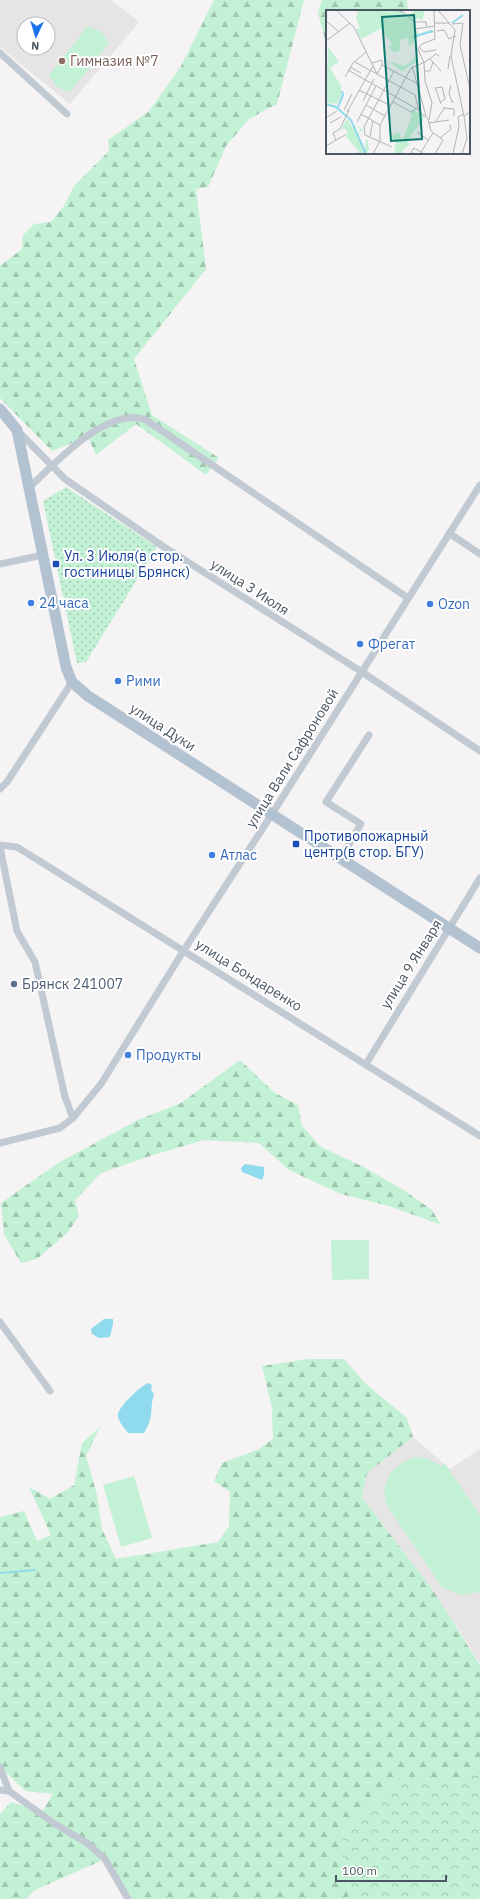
<svg xmlns="http://www.w3.org/2000/svg" width="480" height="1899" viewBox="0 0 480 1899" font-family="'IBM Plex Sans',sans-serif">
  <defs>
    <pattern id="grass-dots" width="8" height="8" patternUnits="userSpaceOnUse"><rect width="8" height="8" fill="#c3f1d5"/><path d="M2 2h.1M6 6h.1" fill="none" stroke="#a0c6b0" stroke-width="1.8" stroke-linecap="round"/></pattern>
    <pattern id="forest-firs" width="22" height="20" patternUnits="userSpaceOnUse"><rect width="22" height="20" fill="#c3f1d5"/><path d="M5 1l3.5 6h-7zM16 11l3.5 6h-7z" fill="#a0c6b0"/></pattern>
    <pattern id="park-crowns" width="20" height="18" patternUnits="userSpaceOnUse"><rect width="20" height="18" fill="#c3f1d5"/><path d="M2 6a3 3 0 1 1 6 0M12 15a3 3 0 1 1 6 0" fill="none" stroke="#a0c6b0"/></pattern>
  </defs>
  <rect width="100%" height="100%" fill="#f5f3f3"/>
  <!-- education -->
  <g fill="#e6e4e5" fill-rule="evenodd">
    <path d="M0,0H111L139,22L70,104L0,47ZM24,24H48V48H24Z"/>
    <polygon points="413,1437 450,1469 480,1449 480,1663 434,1592 362,1497 367,1473"/>
  </g>
  <!-- grass -->
  <polygon fill="url(#grass-dots)" points="66,487 157,547 86,662 77,663 43,501"/>
  <!-- forest -->
  <g fill="url(#forest-firs)">
    <polygon points="214,0 304,0 277,104 249,119 226,146 208,187 196,189 206,269 134,359 152,415 219,458 206,475 136,424 96,455 88,437 52,451 0,398 0,266 22,249 23,235 34,224 51,222 64,206 74,186 109,151 108,140 148,112 155,103 181,66"/>
    <polygon points="322,0 407,0 408,11 327,11 327,47 318,13"/>
    <polygon points="240,1060 275,1093 298,1105 302,1126 321,1147 362,1166 405,1191 432,1210 441,1225 389,1206 341,1194 289,1170 259,1143 204,1140 153,1155 101,1173 75,1200 79,1216 68,1232 37,1259 21,1263 4,1234 1,1203 58,1163 138,1120 181,1103"/>
    <polygon points="308,1359 344,1359 366,1384 407,1418 413,1437 367,1473 362,1497 434,1592 480,1665 480,1772 446,1782 400,1776 342,1831 349,1899 128,1899 105,1859 35,1890 26,1899 0,1899 0,1814 11,1802 42,1812 53,1794 26,1791 3,1770 0,1763 0,1517 24,1511 37,1541 51,1535 29,1487 50,1499 74,1485 82,1443 100,1427 86,1456 97,1495 102,1529 116,1559 218,1542 229,1526 230,1492 214,1481 222,1463 259,1449 273,1439 272,1408 262,1366"/>
  </g>
  <!-- park -->
  <polygon fill="url(#park-crowns)" points="480,1772 480,1897 478,1899 349,1899 342,1831 400,1776 446,1782"/>
  <!-- pitch -->
  <g fill="#c3f1d5">
    <polygon points="88,26 102,32 109,43 70,92 57,87 49,75"/>
    <polygon points="331,1240 369,1240 369,1279 332,1280"/>
    <path d="M416,1457L426,1458L441,1466L445,1464L480,1515V1592L461,1595L442,1587L387,1506C379,1481 393,1464 416,1457Z"/>
    <polygon points="134,1476 152,1538 121,1547 103,1485"/>
  </g>
  <!-- water -->
  <g fill="#90daee">
    <polygon points="245,1164 264,1167 264,1175 262,1180 242,1172 241,1168"/>
    <polygon points="104,1319 113,1319 113,1324 110,1337 99,1338 92,1334 91,1329"/>
    <path d="M148,1383L152,1385L151,1390L154,1394C149,1411 155,1415 144,1433H128C125,1429 119,1422 118,1417C116,1408 140,1387 148,1383Z"/>
  </g>
  <g fill="none" stroke-linecap="round" stroke-linejoin="round">
    <!-- stream -->
    <polyline stroke="#90daee" stroke-width="2" points="0,1573 35,1570"/>
    <!-- street -->
    <g stroke="#c1cad2" stroke-width="7">
      <polyline points="0,53 67,114"/>
      <polyline points="18,431 65,479 164,547 362,672 480,751"/>
      <path d="M29,488C55,463 107,406 146,420L408,598"/>
      <polyline points="449,533 480,554"/>
      <polyline points="0,564 43,555"/>
      <polyline points="0,789 7,782 72,682"/>
      <polyline points="0,845 17,847 480,1136"/>
      <polyline points="0,847 17,931 35,962 65,1097 73,1118"/>
      <polyline points="340,859 361,824 326,802 369,735"/>
      <polyline points="366,1064 480,878"/>
      <polyline points="0,1143 60,1128 73,1118 101,1084 184,950 272,814 480,485"/>
      <polyline points="0,1322 50,1391"/>
      <polyline points="0,1767 9,1791 55,1824 87,1843 105,1859 128,1899"/>
      <polyline points="0,1790 9,1791"/>
    </g>
    <!-- primary -->
    <polyline stroke="#b3c2d1" stroke-width="11" points="0,409 17,430 66,667 72,682 88,696 480,948"/>
  </g>
  <!-- markers -->
  <circle fill="#8d6e63" stroke="#fff" stroke-width="1.5" cx="62" cy="61" r="4"/>
  <g fill="#1a4fb4" stroke="#fff" stroke-width="1.5">
    <rect x="52" y="560" width="8" height="8" rx="2"/>
    <rect x="292" y="840" width="8" height="8" rx="2"/>
  </g>
  <g fill="#3f7fe0" stroke="#fff" stroke-width="1.5">
    <circle cx="31" cy="603" r="4"/>
    <circle cx="430" cy="604" r="4"/>
    <circle cx="360" cy="644" r="4"/>
    <circle cx="118" cy="681" r="4"/>
    <circle cx="212" cy="855" r="4"/>
    <circle cx="128" cy="1055" r="4"/>
  </g>
  <circle fill="#5c6f8a" stroke="#fff" stroke-width="1.5" cx="14" cy="984" r="4"/>
  <g text-anchor="middle" dominant-baseline="central" stroke-width="4" stroke-linejoin="round" paint-order="stroke">
    <!-- education labels -->
    <g font-size="14" fill="#785e54" stroke="#fff" text-anchor="start">
      <text x="70" y="61">Гимназия №7</text>
    </g>
    <!-- transit labels -->
    <g font-size="14" fill="#164399" stroke="#fff" text-anchor="start">
      <text x="64" y="556">Ул. 3 Июля(в стор.<tspan x="64" dy="16">гостиницы Брянск)</tspan></text>
      <text x="304" y="836">Противопожарный<tspan x="304" dy="16">центр(в стор. БГУ)</tspan></text>
    </g>
    <!-- street labels -->
    <g font-size="14" fill="#4a5661" stroke="#fff">
      <text transform="translate(250 587) rotate(33)">улица 3 Июля</text>
      <text transform="translate(163 727) rotate(33)">улица Дуки</text>
      <text transform="translate(292 758) rotate(-58)">улица Вали Сафроновой</text>
      <text transform="translate(411 964) rotate(-58)">улица 9 Января</text>
      <text transform="translate(249 975) rotate(32)">улица Бондаренко</text>
    </g>
    <!-- shop labels -->
    <g font-size="14" fill="#366cbe" stroke="#fff" text-anchor="start">
      <text x="39" y="603">24 часа</text>
      <text x="438" y="604">Ozon</text>
      <text x="368" y="644">Фрегат</text>
      <text x="126" y="681">Рими</text>
      <text x="220" y="855">Атлас</text>
      <text x="136" y="1055">Продукты</text>
    </g>
    <!-- service labels -->
    <g font-size="14" fill="#4e5e75" stroke="#fff" text-anchor="start">
      <text x="22" y="984">Брянск 241007</text>
    </g>
  </g>
  <!-- overview -->
  <g transform="translate(326 10)">
    <rect width="144" height="144" fill="#f5f3f3"/>
    <path d="M2,37L13,52L4,58L15,76V86L11,94L0,92ZM21,115L26,116L39,144H25L33,142L19,125L22,123L18,117Z" fill="#c3f1d5"/>
    <path d="M32,0H64L56,9L34,19L30,8ZM89,0H99L96,11L93,8L85,12L88,14L92,24L104,20L109,22L94,25L88,31L86,29L88,32L83,36L82,28L75,29L73,41L68,42L63,38L66,33L56,21V16L40,22L66,11L65,7L71,1L77,2L81,8ZM88,47L91,51L76,61L62,51L78,56L84,53ZM88,100L98,106L97,110L85,125L82,132L84,135L77,139V144H68L70,131L66,129L67,125L73,122L76,131L86,106L84,103ZM21,109L30,123L35,121L30,114L37,120L31,125L39,139L40,130L42,129L43,140L39,144L28,125L26,116L15,120Z" fill="#c3f1d5"/>
    <path d="M64,0H81L71,1L62,15L35,29L30,19L38,18L42,10L46,11V14L56,9Z" fill="#c3f1d5"/>
    <path fill="none" stroke="#90daee" stroke-width="2" d="M126,13L137,5M87,27L107,21M0,94L10,97L25,110L40,144M12,97L17,85L16,81"/>
    <path fill="none" stroke="#b1b4b9" stroke-width="1" d="M10,0L28,17L51,64L89,85L93,101L102,109L105,121L117,130L109,144M69,0L77,2L88,12M112,0L129,20L125,46L138,106M0,11L12,21M88,12L89,19L109,16M88,12H100L101,17M109,13H124M126,14L137,13L134,35L144,79M111,21L118,20L123,29L130,26M0,31L24,13M93,37L98,42L110,40M104,49L115,61M29,52L51,64L56,55L92,74M46,53L56,50V55M86,56L100,106M24,57L35,63M122,59L124,46M22,60L93,100M98,61H104L107,52M19,67L27,53L40,42M125,75L123,83L126,92H128M109,77L115,94M110,78L116,77L119,89L115,92M33,80L65,96M37,91L48,69M67,92L85,102L91,98M40,95L59,106M118,98L128,99V106M18,100L26,84M21,102L47,56M35,104L54,115M0,108L11,101M103,110L106,93L99,71L98,53L92,39L96,34L109,29L108,0M110,111L119,97M31,112L50,76M4,113L15,107M103,113L123,110M91,122L102,130M44,126L47,111M114,128L125,119L124,115M10,130L7,123L14,119L23,100M0,136L19,125M66,137L39,125L38,117L68,61M95,142L107,123M47,144L54,131V115L85,58L99,52L110,44L113,46M88,144L85,142L88,138L98,144M127,144L133,116L132,107L138,104M136,144L141,128L138,106L144,102"/>
    <path fill="#0f766e" fill-opacity="0.15" stroke="#0f766e" stroke-width="2" d="M88,5L96,129L65,131L56,7Z"/>
    <rect width="144" height="144" fill="none" stroke="#4a5661" stroke-width="2"/>
  </g>
  <!-- north arrow -->
  <g transform="translate(36 36) rotate(184)"><circle r="19" fill="#ffffff" stroke="#b7bbc0"/>
  <path d="M0-3L7 15L0 10L-7 15Z" fill="#1a73e8"/>
  <text y="-6" font-size="11" font-weight="bold" text-anchor="middle" fill="#4a5661">N</text>
  </g>
  <!-- scale -->
  <path d="M336 1875v6h110v-6" fill="none" stroke="#4a5661" stroke-width="2"/>
  <text x="342" y="1875" font-size="12" fill="#4a5661" stroke="#ffffff" stroke-width="3" paint-order="stroke">100 m</text>
</svg>
